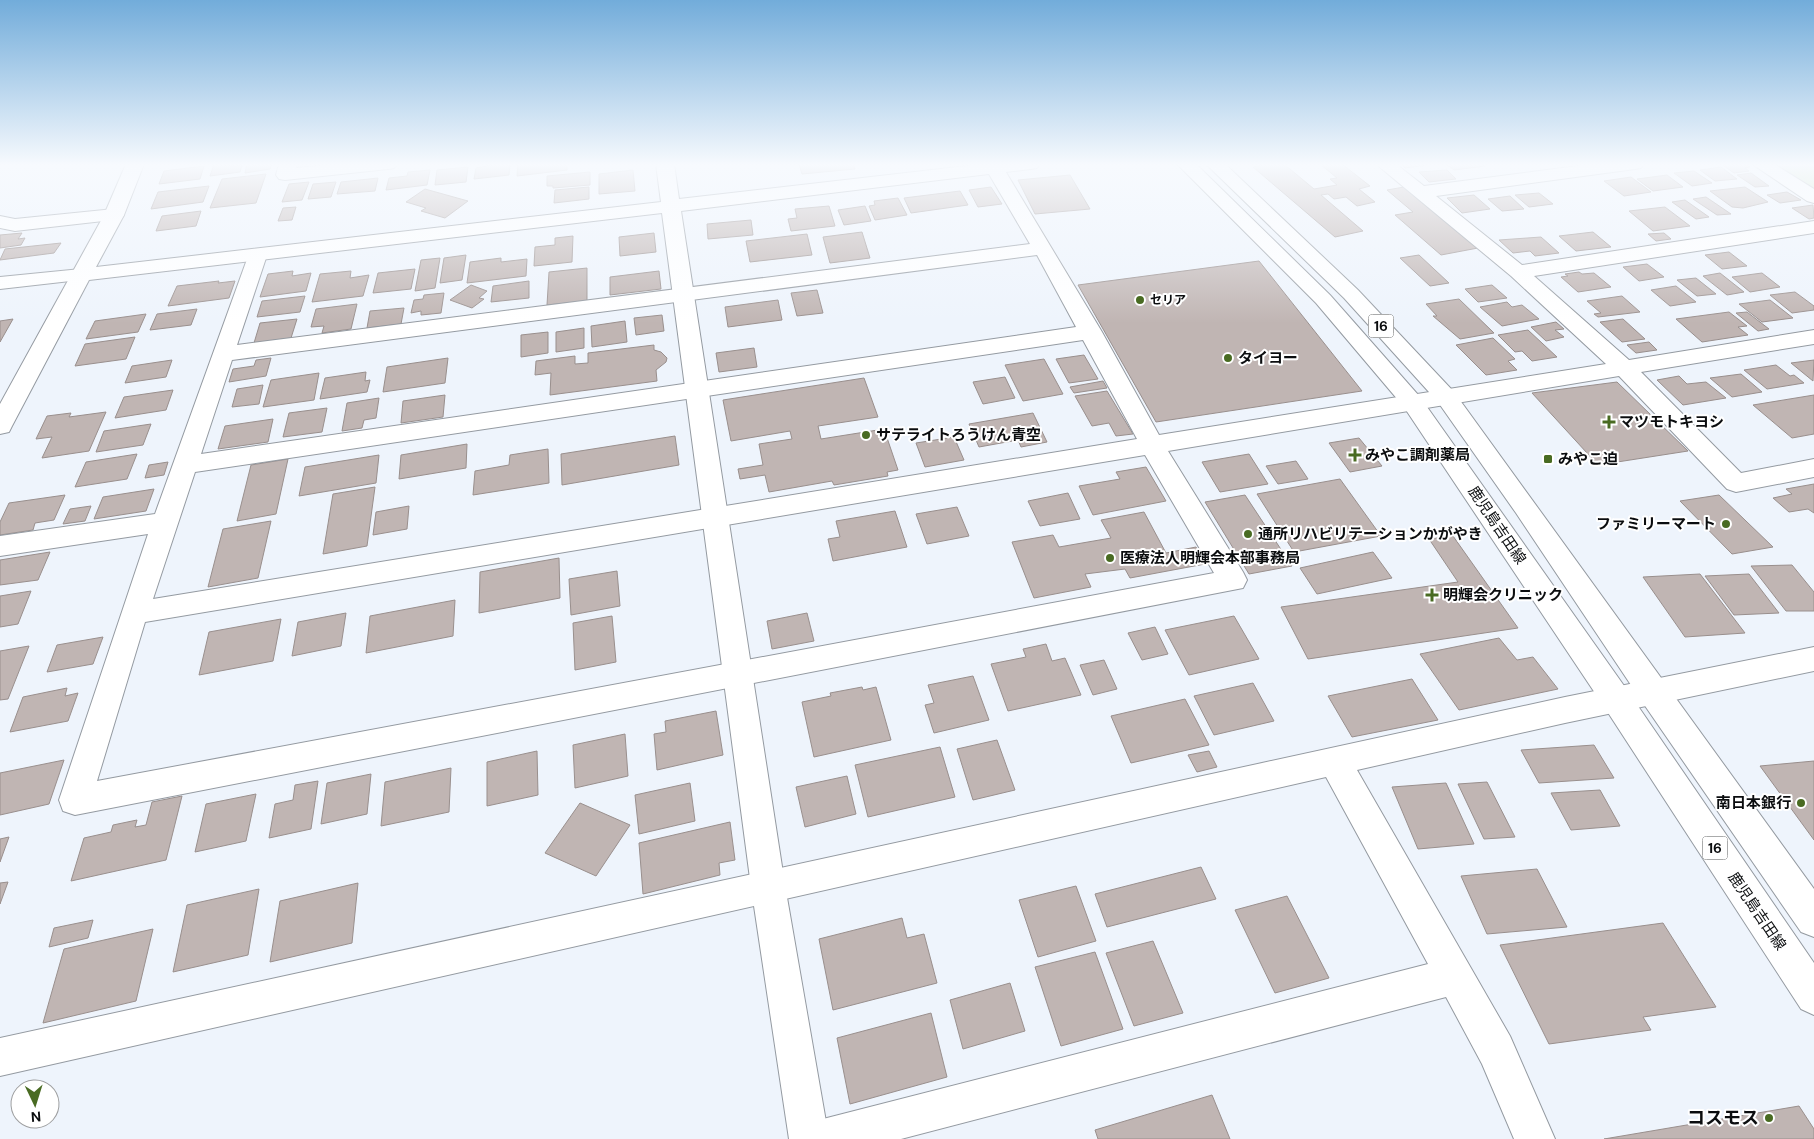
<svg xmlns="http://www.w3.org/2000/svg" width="1814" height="1139" viewBox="0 0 1814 1139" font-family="'DM Sans','Noto Sans JP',sans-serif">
  <rect width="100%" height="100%" fill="#eef4fc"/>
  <!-- green -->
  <polygon fill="#cae2ba" points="1774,164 1814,164 1814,189"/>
  <!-- building -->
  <g fill="#c0b5b3" stroke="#998f8d">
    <polygon points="214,164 235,166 242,165 240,172 210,176"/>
    <polygon points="247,164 272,164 270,169 245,173"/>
    <polygon points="497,164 510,164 509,175 474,179 476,168"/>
    <polygon points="518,164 567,164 567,170 517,176"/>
    <polygon points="799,164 853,164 855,169 802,174"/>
    <polygon points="1267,164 1284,164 1314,189 1337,185 1330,179 1337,178 1320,164 1342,164 1370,186 1359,189 1375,202 1357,206 1346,197 1334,199 1328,194 1321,195 1363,231 1335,237 1253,167"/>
    <polygon points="1401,164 1426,164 1427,165 1405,168"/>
    <polygon points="1446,164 1483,164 1485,166 1454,170"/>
    <polygon points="1721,164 1745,164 1750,167 1745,168 1749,171 1734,173"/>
    <polygon points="204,166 200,179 159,184 164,171"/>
    <polygon points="468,167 466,182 435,185 437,170"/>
    <polygon points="1721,167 1737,179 1715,181 1700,170"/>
    <polygon points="430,170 427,185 386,190 389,178 407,176 408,172"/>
    <polygon points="633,170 635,191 599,194 599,174"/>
    <polygon points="1447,170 1456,179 1429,182 1419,172"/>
    <polygon points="1694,171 1712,183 1692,186 1674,173"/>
    <polygon points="590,172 590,185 553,188 553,186 547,186 547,176"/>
    <polygon points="1751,173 1769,186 1755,187 1737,175"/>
    <polygon points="266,174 256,203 210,208 222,179"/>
    <polygon points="1070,175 1090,209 1035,214 1018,180"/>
    <polygon points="1667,175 1683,187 1653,191 1637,179"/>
    <polygon points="1631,177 1651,192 1624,196 1604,181"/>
    <polygon points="378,178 375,191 337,194 341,182"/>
    <polygon points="309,182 302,200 282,202 289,184"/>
    <polygon points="336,182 331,197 308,199 313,184"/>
    <polygon points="209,186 203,202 151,209 158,192"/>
    <polygon points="589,187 589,199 554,203 555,190"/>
    <polygon points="991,187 1002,204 978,207 969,190"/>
    <polygon points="1404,187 1478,248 1441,255 1395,215 1413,212 1387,190"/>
    <polygon points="1745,187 1768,202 1743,208 1732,207 1710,191"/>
    <polygon points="425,189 468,201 445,218 421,211 426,208 406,202"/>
    <polygon points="960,191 968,205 911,213 904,198"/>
    <polygon points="1787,192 1801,200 1780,203 1767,195"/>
    <polygon points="1539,193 1553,204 1529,207 1515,195"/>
    <polygon points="1474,195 1490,209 1462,213 1447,198"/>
    <polygon points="1510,196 1524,209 1502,211 1488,199"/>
    <polygon points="1706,197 1731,214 1717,215 1693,199"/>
    <polygon points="898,198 907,215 875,220 869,206 875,205 874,201"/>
    <polygon points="1685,200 1709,217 1696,219 1672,202"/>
    <polygon points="1813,205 1814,218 1809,219 1792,208"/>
    <polygon points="829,206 835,226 791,231 788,219 797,218 795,209"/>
    <polygon points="865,206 871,221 844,225 838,210"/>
    <polygon points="296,207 292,220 278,221 283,208"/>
    <polygon points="1665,207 1690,226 1653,231 1629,211"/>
    <polygon points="201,211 196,226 156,231 162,216"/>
    <polygon points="751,220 753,235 708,239 707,224"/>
    <polygon points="862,232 870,258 830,263 823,237"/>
    <polygon points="1593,232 1611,247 1576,251 1559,236"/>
    <polygon points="22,233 18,239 25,238 21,245 0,248 0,235"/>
    <polygon points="654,233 656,252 620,256 619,237"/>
    <polygon points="1664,233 1671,239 1656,241 1648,234"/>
    <polygon points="807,234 812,255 750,262 746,241"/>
    <polygon points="573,236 572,262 534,266 535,247 555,245 555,238"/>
    <polygon points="1541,237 1559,253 1535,256 1530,251 1513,253 1499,240"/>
    <polygon points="61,243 54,253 0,260 5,249"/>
    <polygon points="1729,252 1747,266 1722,269 1705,255"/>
    <polygon points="466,255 462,280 440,283 444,258"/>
    <polygon points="1419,255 1449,283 1430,286 1400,258"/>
    <polygon points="440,258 435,288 415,291 421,260"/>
    <polygon points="501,258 501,262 527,259 526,276 467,283 470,262"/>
    <polygon points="1259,261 1362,391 1156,422 1078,285"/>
    <polygon points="1647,264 1664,277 1639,281 1623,267"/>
    <polygon points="587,268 587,301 547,305 549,272"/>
    <polygon points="415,269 411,289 373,293 378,273"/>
    <polygon points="293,271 292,276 311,273 306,291 260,297 268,274"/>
    <polygon points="351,271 350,278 369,275 363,296 312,302 320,274"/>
    <polygon points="659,271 661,289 610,295 610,277"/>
    <polygon points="1579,272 1582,274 1594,273 1611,287 1578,292 1561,277 1568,276 1565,274"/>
    <polygon points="1720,273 1744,292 1727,295 1703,276"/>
    <polygon points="1762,273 1780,287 1750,292 1732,277"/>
    <polygon points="1696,278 1716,294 1697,296 1677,280"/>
    <polygon points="219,281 218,283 235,281 229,298 168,306 177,286"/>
    <polygon points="529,281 529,298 491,302 493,286"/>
    <polygon points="471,285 487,291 479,298 484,299 472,308 450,300"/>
    <polygon points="1492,285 1507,298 1478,302 1465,289"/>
    <polygon points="1676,286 1696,302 1670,306 1651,290"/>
    <polygon points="817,290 823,313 797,316 791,293"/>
    <polygon points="1795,292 1814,306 1814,310 1792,313 1770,295"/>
    <polygon points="444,293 441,313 421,315 421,311 411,313 414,300 423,299 424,295"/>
    <polygon points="305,296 300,312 257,317 262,301"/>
    <polygon points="1622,296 1640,312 1598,317 1594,314 1601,313 1587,301"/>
    <polygon points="1459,299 1494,333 1460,339 1433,316 1437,316 1426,304"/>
    <polygon points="778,300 782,320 728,327 725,307"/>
    <polygon points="1770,300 1793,318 1762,322 1739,304"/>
    <polygon points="1507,302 1512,307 1522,305 1539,319 1502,326 1480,307"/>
    <polygon points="357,304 351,329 322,333 324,326 311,327 316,309"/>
    <polygon points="404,308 401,324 367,328 370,311"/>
    <polygon points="197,309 191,325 150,330 157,314"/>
    <polygon points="1729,312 1747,326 1738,327 1748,335 1702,342 1676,319"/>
    <polygon points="1747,312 1769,329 1758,331 1736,313"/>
    <polygon points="146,314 138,332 86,339 95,321"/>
    <polygon points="662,315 664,331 636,335 634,318"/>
    <polygon points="13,319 0,342 0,321"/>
    <polygon points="297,319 291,338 254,343 260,323"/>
    <polygon points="1623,319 1645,339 1622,342 1600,322"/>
    <polygon points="625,321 627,342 592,347 591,326"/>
    <polygon points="1556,322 1564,329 1555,330 1564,337 1546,341 1531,327"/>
    <polygon points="584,328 584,348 556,352 556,332"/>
    <polygon points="1528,330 1557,357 1532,361 1522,351 1515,352 1498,335"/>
    <polygon points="548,332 548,353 521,357 521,335"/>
    <polygon points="135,337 126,359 75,366 85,344"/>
    <polygon points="1493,338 1515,359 1508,361 1517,370 1486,375 1456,345"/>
    <polygon points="1649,342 1657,350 1636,353 1627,345"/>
    <polygon points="654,345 654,350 661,352 667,358 666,362 656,370 657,381 550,395 551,373 535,375 536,361 575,356 575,364 588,363 588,353"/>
    <polygon points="754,348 757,367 719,372 716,353"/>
    <polygon points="1084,355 1098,379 1069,383 1056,359"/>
    <polygon points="271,358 266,376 229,382 233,369 254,366 256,360"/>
    <polygon points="448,358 445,383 383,392 387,367"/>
    <polygon points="1044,359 1063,394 1023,401 1005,365"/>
    <polygon points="172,360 166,377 125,383 132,366"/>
    <polygon points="1814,360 1813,381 1791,363"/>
    <polygon points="1776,365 1790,376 1794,375 1804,383 1767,389 1744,370"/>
    <polygon points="366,372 365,381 370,380 367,392 320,399 325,378"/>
    <polygon points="319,373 314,400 263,407 271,380"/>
    <polygon points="1741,374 1762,392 1732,397 1710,378"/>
    <polygon points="1679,376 1687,384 1706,382 1726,398 1683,405 1657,380"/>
    <polygon points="1005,377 1015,398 983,404 973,382"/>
    <polygon points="864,378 878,417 818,426 821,439 884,429 898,470 887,472 888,476 834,485 832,481 769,492 765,475 740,479 738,469 763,465 759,444 792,439 790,431 731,441 723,400"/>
    <polygon points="1103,381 1107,388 1074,393 1070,387"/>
    <polygon points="1617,382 1688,451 1598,465 1532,393"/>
    <polygon points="263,385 259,404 232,407 237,389"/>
    <polygon points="173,390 166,410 115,418 124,397"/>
    <polygon points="1107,391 1133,434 1116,436 1109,423 1092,426 1075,396"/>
    <polygon points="445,395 443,417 401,423 403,401"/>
    <polygon points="1814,395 1814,434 1792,438 1753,405"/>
    <polygon points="379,398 376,418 364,420 362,428 342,431 347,403"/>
    <polygon points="327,408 322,432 283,437 289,413"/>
    <polygon points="106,412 89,451 42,458 52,437 36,439 47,416 71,413 69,417"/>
    <polygon points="1033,413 1047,442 1021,447 1018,440 979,447 969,424"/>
    <polygon points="273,419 268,442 218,449 225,426"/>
    <polygon points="151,424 143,445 96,452 104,431"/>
    <polygon points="675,436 679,465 562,485 561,454"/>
    <polygon points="954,437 964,460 925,467 916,443"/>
    <polygon points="1359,438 1382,466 1350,472 1329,443"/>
    <polygon points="467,444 466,468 399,479 401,455"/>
    <polygon points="548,449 549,483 473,495 475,471 509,465 510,455"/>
    <polygon points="137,454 127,479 75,487 86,462"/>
    <polygon points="1249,454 1268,484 1220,492 1202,462"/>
    <polygon points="379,455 376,483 299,496 305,467"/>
    <polygon points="288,459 276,514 237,521 251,465"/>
    <polygon points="1296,461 1308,479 1278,484 1266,466"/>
    <polygon points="168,462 164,475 145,478 149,465"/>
    <polygon points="1146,467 1166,501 1093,515 1079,486 1120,479 1116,472"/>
    <polygon points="1340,479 1381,536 1294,552 1257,494"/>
    <polygon points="1814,484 1814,513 1808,509 1789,512 1773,498 1792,494 1786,489"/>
    <polygon points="375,487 367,546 323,554 333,494"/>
    <polygon points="154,489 146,511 94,519 103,497"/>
    <polygon points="1068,493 1080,519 1040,526 1028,501"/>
    <polygon points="65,495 54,520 35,523 33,530 0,535 0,522 9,503"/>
    <polygon points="1245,495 1292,566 1249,574 1205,502"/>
    <polygon points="1719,495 1773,547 1732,554 1680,501"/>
    <polygon points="91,506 85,521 63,524 70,509"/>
    <polygon points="409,506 407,529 373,535 376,512"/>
    <polygon points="957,507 969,536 927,544 916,514"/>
    <polygon points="895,511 907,547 833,561 828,539 840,537 836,521"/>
    <polygon points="1144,512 1166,553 1196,547 1205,564 1130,578 1125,569 1085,574 1091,587 1034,598 1012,542 1053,535 1059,547 1111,538 1101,520"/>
    <polygon points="271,521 258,578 208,587 223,529"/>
    <polygon points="1453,536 1518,628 1308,659 1281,607 1458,582 1429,539"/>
    <polygon points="50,552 38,580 0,585 0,560"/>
    <polygon points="1373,552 1392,578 1317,594 1300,568"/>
    <polygon points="559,558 560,598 479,613 480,572"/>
    <polygon points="1792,565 1814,592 1814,611 1786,611 1751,566"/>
    <polygon points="617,571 620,606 571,615 569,579"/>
    <polygon points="1700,574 1745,633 1685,637 1643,577"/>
    <polygon points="1749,574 1779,613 1734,615 1705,576"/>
    <polygon points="31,591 18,624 0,627 0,596"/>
    <polygon points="455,600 453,636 366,653 370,616"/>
    <polygon points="346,613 341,646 292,656 298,622"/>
    <polygon points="807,613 814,641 772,649 767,621"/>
    <polygon points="612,616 616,662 575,670 573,623"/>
    <polygon points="1234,616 1259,659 1189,675 1165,630"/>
    <polygon points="281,619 273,661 199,675 209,632"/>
    <polygon points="1155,627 1168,654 1142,660 1128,633"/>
    <polygon points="103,637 93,664 47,672 57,645"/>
    <polygon points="1499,638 1517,660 1533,657 1558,689 1459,710 1420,654"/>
    <polygon points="1046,644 1052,661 1065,658 1081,695 1008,711 991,664 1026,657 1023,649"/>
    <polygon points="29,646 8,699 0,700 0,651"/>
    <polygon points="1104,660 1117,689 1093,695 1080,665"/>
    <polygon points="973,676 989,720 934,733 925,705 934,703 928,685"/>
    <polygon points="1412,679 1438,720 1352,737 1328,696"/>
    <polygon points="1253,683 1274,721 1214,735 1194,696"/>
    <polygon points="862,687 863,690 876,687 891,740 814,757 802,702 831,696 830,693"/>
    <polygon points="67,688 65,696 78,693 68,721 10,732 23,697"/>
    <polygon points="1185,699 1209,745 1131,763 1111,716"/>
    <polygon points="716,711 723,755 657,770 654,734 666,732 665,721"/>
    <polygon points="625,734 628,776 575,788 573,745"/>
    <polygon points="997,740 1015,790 973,800 957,749"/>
    <polygon points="1594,745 1614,778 1539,783 1521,750"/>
    <polygon points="940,747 955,797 868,817 855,765"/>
    <polygon points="537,751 538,795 487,806 487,762"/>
    <polygon points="1209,751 1217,767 1197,772 1188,755"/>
    <polygon points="64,760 49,804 0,815 0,773"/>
    <polygon points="1814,761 1814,840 1760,766"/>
    <polygon points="451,768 449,812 381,826 385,782"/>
    <polygon points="371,774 367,814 321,824 327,783"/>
    <polygon points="847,776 856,814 805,827 796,787"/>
    <polygon points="318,781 311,829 269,838 275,804 293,800 295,785"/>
    <polygon points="1487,782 1515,837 1484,839 1458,784"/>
    <polygon points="690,783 695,821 639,834 635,795"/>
    <polygon points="1446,783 1474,844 1418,849 1392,787"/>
    <polygon points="1600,790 1620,826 1571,830 1551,793"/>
    <polygon points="256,794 246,841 195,852 206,804"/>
    <polygon points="182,796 166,860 71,881 84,838 111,832 113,825 137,820 135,827 146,825 152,802"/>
    <polygon points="580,803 630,825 596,876 545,853"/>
    <polygon points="730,822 735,860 719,863 720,875 643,894 639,843"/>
    <polygon points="9,837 0,862 0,839"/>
    <polygon points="1201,867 1216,899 1107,927 1095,894"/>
    <polygon points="1537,869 1567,927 1487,934 1461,876"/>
    <polygon points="8,882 0,904 0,883"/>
    <polygon points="358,883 352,943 270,962 280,901"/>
    <polygon points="1076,886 1096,941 1038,957 1019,900"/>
    <polygon points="259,889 248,955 173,972 187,905"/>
    <polygon points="1287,896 1329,978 1275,993 1235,910"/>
    <polygon points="902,918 907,938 924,934 937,983 833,1010 819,939"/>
    <polygon points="93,920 88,938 49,947 54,928"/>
    <polygon points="1663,923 1716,1007 1643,1017 1651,1030 1549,1044 1500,945"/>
    <polygon points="153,929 136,1001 43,1023 64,949"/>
    <polygon points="1153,941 1183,1013 1134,1026 1106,953"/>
    <polygon points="1095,952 1123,1029 1061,1046 1035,967"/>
    <polygon points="1010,983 1025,1031 963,1049 950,1000"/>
    <polygon points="931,1013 947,1077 850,1104 837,1038"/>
    <polygon points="1212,1095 1230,1139 1098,1139 1095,1130"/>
    <polygon points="1799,1106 1814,1129 1814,1139 1604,1139"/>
  </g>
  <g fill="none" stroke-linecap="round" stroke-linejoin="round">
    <!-- street casing -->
    <g stroke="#949aa1" stroke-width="2">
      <g id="street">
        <polygon points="279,164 297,164 296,168 337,164 397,164 394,168 388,169 285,180 279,179 276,175"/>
        <path d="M997,164L1004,169L1102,332L1159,435L1606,364L1511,276L1376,164H1396L1424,186L1593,164H1644L1641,168L1635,169L1436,196L1522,265L1814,221V233L1534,276L1629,360L1814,330V344L1641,372L1741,473L1814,459V477L1736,492L1727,489L1619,376L1168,451L1243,572L1247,580L1243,588L75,815L63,811L59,800L148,534L0,556V536L155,514L250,251L257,249L264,251L267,255L237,345L1030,244L986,169L989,165ZM1037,255L1076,327L201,454L232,360ZM1083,340L1137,439L153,599L195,472ZM1145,455L1214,573L97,781L145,622Z"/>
        <polygon points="1752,164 1774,164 1814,189 1814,203 1807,201"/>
        <polygon points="114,209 121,211 124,215 121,219 15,231 0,228 0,216 15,219"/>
        <polygon points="81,269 88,271 91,275 88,279 0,289 0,277"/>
        <polygon points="1814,647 1814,671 1565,723 1357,770 1510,1036 1555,1139 1514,1139 1482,1064 1446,997 901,1139 803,1139 809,1125 823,1119 1428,964 1326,777 0,1076 0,1038 1565,697"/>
      </g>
    </g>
    <!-- secondary casing -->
    <g stroke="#949aa1" stroke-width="2">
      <polygon id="secondary" points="126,164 144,164 124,215 96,267 661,202 656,164 674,164 679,199 984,164 1040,164 1037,168 1031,169 681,211 785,886 829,1139 789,1139 751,886 662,213 89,280 12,426 9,432 0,434 0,404 104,215"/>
    </g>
    <!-- primary casing -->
    <g stroke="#949aa1" stroke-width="2">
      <g id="primary">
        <polygon points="1177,164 1196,164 1330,295 1420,397 1627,690 1814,963 1814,1015 1801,1009 1605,708 1404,407 1316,303"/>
        <polygon points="1206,164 1225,164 1358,290 1454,392 1814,889 1814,937 1801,932 1641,700 1516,513 1438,402 1344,298"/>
      </g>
    </g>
    <!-- street -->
    <use href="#street" fill="#fff" fill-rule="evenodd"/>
    <!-- secondary -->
    <use href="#secondary" fill="#fff" fill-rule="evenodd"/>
    <!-- primary -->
    <use href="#primary" fill="#fff" fill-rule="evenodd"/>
  </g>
  <!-- sky -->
  <linearGradient id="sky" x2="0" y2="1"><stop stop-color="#72acda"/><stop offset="0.51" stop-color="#f7fafe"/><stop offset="1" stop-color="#f7fafe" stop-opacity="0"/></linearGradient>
  <rect width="1814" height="323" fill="url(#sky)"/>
  <!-- markers -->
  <g fill="#496b22" stroke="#fff" stroke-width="2">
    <circle cx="1140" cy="300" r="5"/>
    <circle cx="1228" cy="358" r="5"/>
    <path d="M1606.5 414.5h5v5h5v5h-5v5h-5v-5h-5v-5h5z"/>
    <circle cx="866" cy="435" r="5"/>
    <path d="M1352.5 447.5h5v5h5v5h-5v5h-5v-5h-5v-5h5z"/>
    <rect x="1543" y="454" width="10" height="10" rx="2.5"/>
    <circle cx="1726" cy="524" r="5"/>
    <circle cx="1248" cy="534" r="5"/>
    <circle cx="1110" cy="558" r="5"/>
    <path d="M1429.5 587.5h5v5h5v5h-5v5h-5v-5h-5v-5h5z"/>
    <circle cx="1801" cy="803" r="5"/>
    <circle cx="1769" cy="1118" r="5"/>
  </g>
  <g text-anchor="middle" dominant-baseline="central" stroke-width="4" stroke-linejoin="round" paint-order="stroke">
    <!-- far-poi labels -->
    <g font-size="12" font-weight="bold" fill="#0b0d0f" stroke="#fff" text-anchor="start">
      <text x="1150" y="300">セリア</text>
    </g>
    <!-- shield labels -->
    <g fill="#fff" stroke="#545657" stroke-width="1">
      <rect x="1368.5" y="314.5" width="25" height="23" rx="4"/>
      <rect x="1702.5" y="836.5" width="25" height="23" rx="4"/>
    </g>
    <g font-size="14" font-weight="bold" fill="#0b0d0f">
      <text x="1381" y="326">16</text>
      <text x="1715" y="848">16</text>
    </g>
    <!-- poi labels -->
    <g font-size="15" font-weight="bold" fill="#0b0d0f" stroke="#fff" text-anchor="start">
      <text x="1238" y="358">タイヨー</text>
      <text x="1619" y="422">マツモトキヨシ</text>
      <text x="876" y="435">サテライトろうけん青空</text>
      <text x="1365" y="455">みやこ調剤薬局</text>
      <text x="1558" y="459">みやこ迫</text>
      <text x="1716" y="524" text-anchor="end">ファミリーマート</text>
      <text x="1258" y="534">通所リハビリテーションかがやき</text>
      <text x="1120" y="558">医療法人明輝会本部事務局</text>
      <text x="1443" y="595">明輝会クリニック</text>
      <text x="1791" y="803" text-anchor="end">南日本銀行</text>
    </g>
    <!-- street labels -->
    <g font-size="15" fill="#0b0d0f" stroke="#fff">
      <text transform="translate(1497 525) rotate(56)">鹿児島吉田線</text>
      <text transform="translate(1757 911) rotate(56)">鹿児島吉田線</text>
    </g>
    <!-- near-poi labels -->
    <g font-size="18" font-weight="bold" fill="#0b0d0f" stroke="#fff" text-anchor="end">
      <text x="1759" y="1118">コスモス</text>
    </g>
  </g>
  <!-- north arrow -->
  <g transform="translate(35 1104) rotate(176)"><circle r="24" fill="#ffffff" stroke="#9d9e9f"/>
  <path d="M0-4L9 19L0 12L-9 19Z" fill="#496b22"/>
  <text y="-8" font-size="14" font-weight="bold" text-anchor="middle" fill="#0b0d0f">N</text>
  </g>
</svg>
